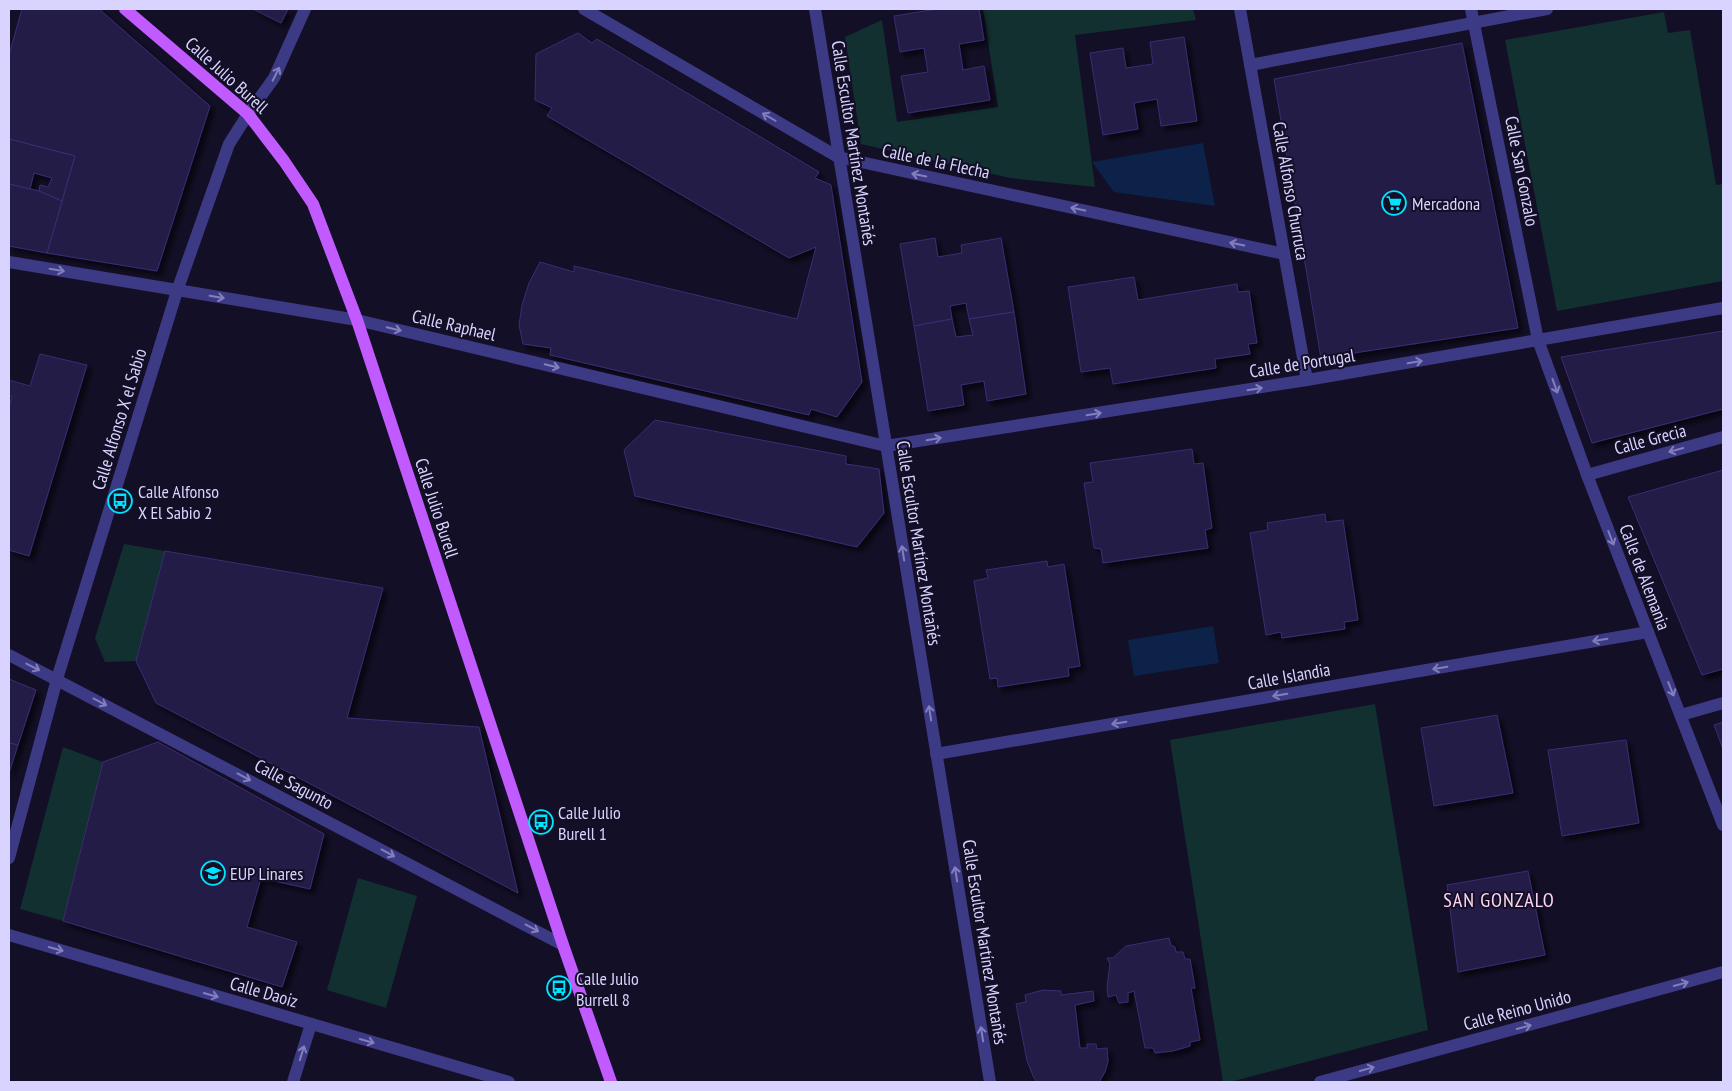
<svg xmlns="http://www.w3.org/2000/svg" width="1732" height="1091" viewBox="0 0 1732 1091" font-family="'PT Sans Narrow',sans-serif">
  <defs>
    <filter id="shadow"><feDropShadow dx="4.5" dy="4.5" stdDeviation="2.5" flood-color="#0009"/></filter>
  </defs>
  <rect width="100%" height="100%" fill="#130f26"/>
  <!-- green -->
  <g fill="#12302f">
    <polygon points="983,9 1193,9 1196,20 1075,35 1095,187 1010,178 861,144 845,37 882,20 897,122 998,107"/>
    <polygon points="1664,12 1668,33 1690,30 1716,185 1723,184 1723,281 1557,311 1505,40"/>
    <polygon points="124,544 165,551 136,661 105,662 95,638"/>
    <polygon points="1375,704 1428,1030 1230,1082 1223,1082 1170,740"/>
    <polygon points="63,747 103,762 63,921 20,909"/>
    <polygon points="358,878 417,896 386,1008 327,990"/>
  </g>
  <!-- water -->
  <g fill="#0c2248">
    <polygon points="1203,143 1215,206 1114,192 1092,162"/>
    <polygon points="1213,626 1219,663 1134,676 1128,640"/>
  </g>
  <!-- building -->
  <g fill="#241b47" stroke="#3b2d73" filter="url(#shadow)">
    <polygon points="22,9 99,9 210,106 157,271 47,253 75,156 9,139 9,55"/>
    <polygon points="253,9 288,9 281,23"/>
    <polygon points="937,9 979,9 984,40 959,44 963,70 984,66 990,100 908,113 901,76 928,72 924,48 900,52 894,16"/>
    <polygon points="578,33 592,43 597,39 819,172 815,178 831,185 862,382 837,417 811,409 809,415 550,355 551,348 523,344 519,325 522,305 529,283 540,262 574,272 574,266 797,319 816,247 789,258 547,116 552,108 535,100 536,54"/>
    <polygon points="1184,37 1197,121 1161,126 1157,99 1134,103 1138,129 1103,135 1090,53 1123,48 1126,68 1153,64 1150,42"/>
    <polygon points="1462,43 1518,328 1321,358 1274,79"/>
    <polygon points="9,139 75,156 62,201 39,191 40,185 48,187 52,178 34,173 30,189 9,184"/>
    <polygon points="9,184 39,191 62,201 47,253 9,246"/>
    <polygon points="935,238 938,257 962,253 961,245 1001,238 1014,312 969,319 966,303 950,306 952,319 914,326 900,244"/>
    <polygon points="1134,277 1138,300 1237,284 1238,292 1249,291 1257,343 1248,344 1250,354 1215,359 1216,368 1113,384 1110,368 1081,372 1068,287"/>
    <polygon points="1014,312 1026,394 987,401 984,381 961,385 964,405 928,411 914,326 952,319 956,337 973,335 969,319"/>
    <polygon points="1723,331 1723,409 1592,443 1561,357"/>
    <polygon points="40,354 87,365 29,556 9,550 9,407 12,397 9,396 9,380 30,386"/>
    <polygon points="655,420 846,456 846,464 879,469 884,513 857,547 635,496 624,450"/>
    <polygon points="1192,449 1194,464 1203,463 1212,528 1205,530 1208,548 1103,563 1101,549 1094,548 1084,483 1093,482 1090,463"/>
    <polygon points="1723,470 1723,669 1702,675 1628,497"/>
    <polygon points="1325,514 1326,522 1343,520 1358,620 1344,622 1345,629 1282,638 1281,632 1266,635 1250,533 1268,530 1267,523"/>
    <polygon points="165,551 383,588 347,718 479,727 518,893 156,703 136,661"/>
    <polygon points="1047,561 1048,567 1064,564 1080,666 1068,668 1069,676 998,687 997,678 990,679 974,581 988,578 986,570"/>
    <polygon points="9,679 36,690 18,745 9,743"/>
    <polygon points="1497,715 1513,793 1434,806 1421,728"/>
    <polygon points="1723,722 1723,749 1714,725"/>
    <polygon points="1626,740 1639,823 1562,836 1548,750"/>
    <polygon points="158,742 324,834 310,889 261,878 247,927 297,942 282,987 63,921 103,762"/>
    <polygon points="9,743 18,745 9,773"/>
    <polygon points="1528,871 1545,955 1458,972 1447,885"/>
    <polygon points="1169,938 1171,945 1175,947 1176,952 1183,952 1185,959 1190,959 1195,988 1191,988 1200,1040 1190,1042 1190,1046 1173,1051 1155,1053 1153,1048 1145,1048 1134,991 1128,993 1128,1002 1119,1003 1116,995 1108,997 1107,987 1110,964 1107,958 1113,958 1126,946"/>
    <polygon points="1043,990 1061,991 1061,995 1093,991 1094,1001 1075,1005 1080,1048 1087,1048 1087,1044 1096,1044 1097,1049 1107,1048 1108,1061 1105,1072 1099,1082 1037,1082 1034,1078 1027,1061 1016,1004 1026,1002 1025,995"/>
  </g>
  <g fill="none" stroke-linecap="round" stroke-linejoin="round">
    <!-- minor -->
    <g stroke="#3d3a85" stroke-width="12">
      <polyline points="584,9 838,157 1284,254"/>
      <polyline points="815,9 990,1082"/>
      <polyline points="1240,9 1307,380"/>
      <polyline points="1471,9 1538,340 1587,475 1723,825"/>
      <polyline points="1250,65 1547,9"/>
      <polyline points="9,262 357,320 886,446 1307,380 1723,308"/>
      <polyline points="1587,475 1723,437"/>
      <polyline points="9,655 563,945"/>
      <polyline points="1681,715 1723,703"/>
      <polyline points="936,754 1648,632"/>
      <polyline points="9,858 57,679 177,291 229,144 248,114 274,78 305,9"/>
      <polyline points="9,935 509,1082"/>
      <polyline points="293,1082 311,1024"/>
      <polyline points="1320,1082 1723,972"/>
    </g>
    <!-- major -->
    <polyline stroke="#c25bff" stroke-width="12" points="125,9 248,114 284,161 313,204 357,320 563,945 611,1082"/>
  </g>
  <!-- one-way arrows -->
  <defs><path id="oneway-shaft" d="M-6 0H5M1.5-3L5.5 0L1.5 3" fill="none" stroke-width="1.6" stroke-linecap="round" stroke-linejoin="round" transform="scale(1.25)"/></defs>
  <g stroke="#837fbc">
    <use href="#oneway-shaft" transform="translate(276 74) rotate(-63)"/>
    <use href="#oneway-shaft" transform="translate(769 117) rotate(-150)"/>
    <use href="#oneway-shaft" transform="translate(919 175) rotate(-168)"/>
    <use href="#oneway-shaft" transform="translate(1078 209) rotate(-168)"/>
    <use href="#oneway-shaft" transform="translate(1237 244) rotate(-168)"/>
    <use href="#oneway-shaft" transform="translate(57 270) rotate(10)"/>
    <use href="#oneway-shaft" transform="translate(217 297) rotate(9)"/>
    <use href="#oneway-shaft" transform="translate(394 329) rotate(13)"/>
    <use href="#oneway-shaft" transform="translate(1415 362) rotate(-10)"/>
    <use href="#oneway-shaft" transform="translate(552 366) rotate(13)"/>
    <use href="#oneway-shaft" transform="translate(1555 386) rotate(70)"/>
    <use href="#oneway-shaft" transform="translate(1255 389) rotate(-9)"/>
    <use href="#oneway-shaft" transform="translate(1094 414) rotate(-9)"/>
    <use href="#oneway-shaft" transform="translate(934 439) rotate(-9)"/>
    <use href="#oneway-shaft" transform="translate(1676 450) rotate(165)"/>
    <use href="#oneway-shaft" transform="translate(1611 538) rotate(69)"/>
    <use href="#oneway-shaft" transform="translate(903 553) rotate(-99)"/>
    <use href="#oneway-shaft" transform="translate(1600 640) rotate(170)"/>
    <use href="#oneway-shaft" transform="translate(33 667) rotate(27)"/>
    <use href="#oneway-shaft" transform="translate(1440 668) rotate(170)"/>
    <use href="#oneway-shaft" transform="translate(1671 689) rotate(68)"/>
    <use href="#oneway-shaft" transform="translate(1280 695) rotate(170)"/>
    <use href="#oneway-shaft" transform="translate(100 702) rotate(28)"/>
    <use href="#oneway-shaft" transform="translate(930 713) rotate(-99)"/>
    <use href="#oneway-shaft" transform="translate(1119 723) rotate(170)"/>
    <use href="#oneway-shaft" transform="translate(244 777) rotate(28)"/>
    <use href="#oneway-shaft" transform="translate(388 853) rotate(28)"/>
    <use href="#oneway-shaft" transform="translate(956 874) rotate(-99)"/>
    <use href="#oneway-shaft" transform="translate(532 928) rotate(28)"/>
    <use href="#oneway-shaft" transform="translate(56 949) rotate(16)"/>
    <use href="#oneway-shaft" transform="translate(1681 984) rotate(-15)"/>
    <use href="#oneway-shaft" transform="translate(211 995) rotate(16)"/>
    <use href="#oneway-shaft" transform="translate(1524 1027) rotate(-15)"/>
    <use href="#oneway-shaft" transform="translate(982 1034) rotate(-99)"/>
    <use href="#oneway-shaft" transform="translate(367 1041) rotate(16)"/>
    <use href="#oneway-shaft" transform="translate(302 1053) rotate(-73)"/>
    <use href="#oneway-shaft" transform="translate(1367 1069) rotate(-15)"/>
  </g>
  <!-- icons -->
  <defs>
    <g id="supermarket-ring" transform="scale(1.25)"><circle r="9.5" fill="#130f26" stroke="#00e5ff" stroke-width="1.5"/><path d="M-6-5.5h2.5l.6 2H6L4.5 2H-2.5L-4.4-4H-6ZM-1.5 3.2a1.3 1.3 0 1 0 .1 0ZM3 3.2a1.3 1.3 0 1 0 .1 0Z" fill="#00e5ff"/></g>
    <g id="bus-ring" transform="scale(1.25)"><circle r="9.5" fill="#130f26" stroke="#00e5ff" stroke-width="1.5"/><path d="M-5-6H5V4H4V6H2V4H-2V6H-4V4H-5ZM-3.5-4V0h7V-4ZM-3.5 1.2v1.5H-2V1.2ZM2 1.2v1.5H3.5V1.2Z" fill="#00e5ff"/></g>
    <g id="university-ring" transform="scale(1.25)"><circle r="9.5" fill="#130f26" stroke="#00e5ff" stroke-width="1.5"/><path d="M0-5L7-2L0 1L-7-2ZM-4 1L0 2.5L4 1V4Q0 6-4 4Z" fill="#00e5ff"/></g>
  </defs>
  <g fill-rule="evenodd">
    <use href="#supermarket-ring" x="1394" y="203"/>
    <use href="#bus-ring" x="120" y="501"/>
    <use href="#bus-ring" x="541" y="822"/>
    <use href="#university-ring" x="213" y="873"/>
    <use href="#bus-ring" x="559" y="988"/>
  </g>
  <g text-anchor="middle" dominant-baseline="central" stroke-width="4" stroke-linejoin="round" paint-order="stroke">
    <!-- street labels -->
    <g font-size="18" fill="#d9d4ff" stroke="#130f26">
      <text transform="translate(227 75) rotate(42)">Calle Julio Burell</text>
      <text transform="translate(854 143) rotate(81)">Calle Escultor Martínez Montañés</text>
      <text transform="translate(936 161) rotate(12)">Calle de la Flecha</text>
      <text transform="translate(1522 171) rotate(79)">Calle San Gonzalo</text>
      <text transform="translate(1291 191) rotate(80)">Calle Alfonso Churruca</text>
      <text transform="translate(454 325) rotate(13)">Calle Raphael</text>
      <text transform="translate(1302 363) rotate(-9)">Calle de Portugal</text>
      <text transform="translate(119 419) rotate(-73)">Calle Alfonso X el Sabio</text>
      <text transform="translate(1650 439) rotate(-15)">Calle Grecia</text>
      <text transform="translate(437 508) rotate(72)">Calle Julio Burell</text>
      <text transform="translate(919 543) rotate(81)">Calle Escultor Martínez Montañés</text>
      <text transform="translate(1645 577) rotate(69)">Calle de Alemania</text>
      <text transform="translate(1289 676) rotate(-10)">Calle Islandia</text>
      <text transform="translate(294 784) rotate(28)">Calle Sagunto</text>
      <text transform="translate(985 942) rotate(81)">Calle Escultor Martínez Montañés</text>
      <text transform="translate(264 992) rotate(16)">Calle Daoiz</text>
      <text transform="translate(1517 1010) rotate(-15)">Calle Reino Unido</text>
    </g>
    <!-- poi labels -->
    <g font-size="18" fill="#d9d4ff" stroke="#130f26" text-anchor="start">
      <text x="1412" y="203">Mercadona</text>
      <text x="138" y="491">Calle Alfonso<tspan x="138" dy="21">X El Sabio 2</tspan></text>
      <text x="558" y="812">Calle Julio<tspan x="558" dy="21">Burell 1</tspan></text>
      <text x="230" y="873">EUP Linares</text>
      <text x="576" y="978">Calle Julio<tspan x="576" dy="21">Burrell 8</tspan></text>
    </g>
    <!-- quarter labels -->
    <g font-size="20" letter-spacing="1" fill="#ffd6f0" stroke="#130f26">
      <text x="1499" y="900">SAN GONZALO</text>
    </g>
  </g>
  <!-- border -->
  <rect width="1732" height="1091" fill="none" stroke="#d9d4ff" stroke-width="20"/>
</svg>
